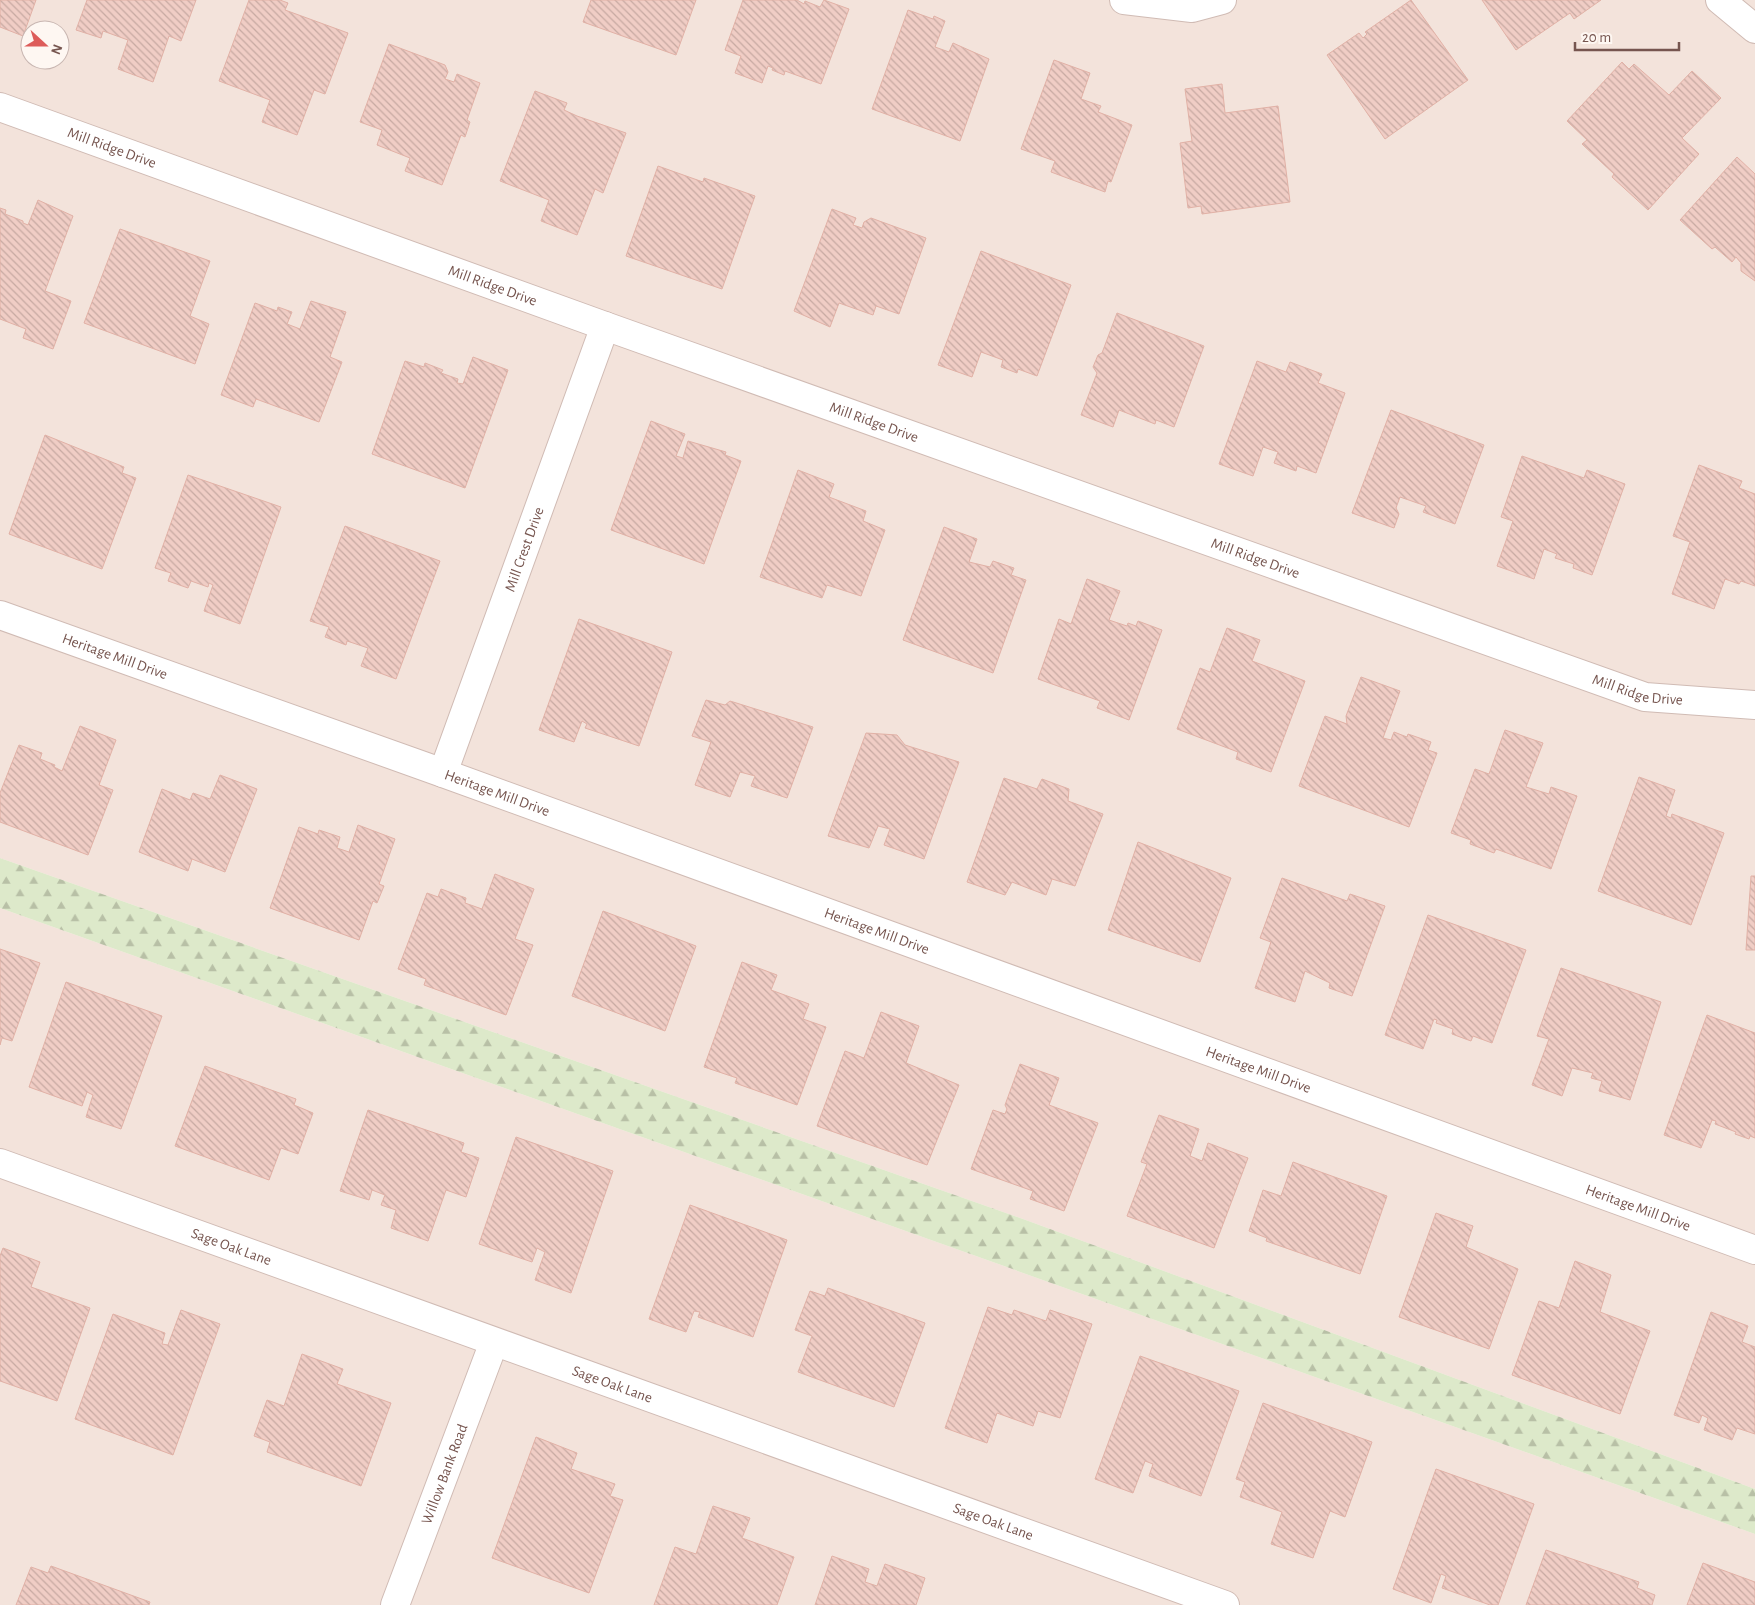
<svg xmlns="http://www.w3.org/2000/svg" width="1755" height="1605" viewBox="0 0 1755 1605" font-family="'Alegreya Sans',sans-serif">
  <defs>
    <pattern id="forest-firs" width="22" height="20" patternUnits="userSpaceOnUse" patternTransform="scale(1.25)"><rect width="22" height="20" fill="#dde9ca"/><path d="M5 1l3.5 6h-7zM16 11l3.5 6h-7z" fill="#b8c0a6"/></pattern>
    <pattern id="building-back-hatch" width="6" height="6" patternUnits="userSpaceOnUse" patternTransform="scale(1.25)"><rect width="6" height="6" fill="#f0cdc5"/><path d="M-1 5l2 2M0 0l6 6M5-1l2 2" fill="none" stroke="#c7a9a2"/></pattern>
  </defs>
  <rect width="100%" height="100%" fill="#fcf2ec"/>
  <!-- residential -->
  <g fill="#f3e3db" fill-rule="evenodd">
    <path d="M0,0H1755V1489L1023,1219L0,858ZM30,30H60V60H30Z"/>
    <polygon points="0,908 1755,1534 1755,1605 0,1605"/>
  </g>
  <!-- forest -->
  <polygon fill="url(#forest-firs)" points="0,858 1023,1219 1755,1489 1755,1534 0,908"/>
  <!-- building -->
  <g fill="url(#building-back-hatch)" stroke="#e1b1a6">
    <polygon points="0,0 36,0 23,36 0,27"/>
    <polygon points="87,0 196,0 181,41 169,36 153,82 118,69 128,40 103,31 101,38 76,30"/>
    <polygon points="249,0 280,0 288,3 285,10 348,33 325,94 314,90 297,135 262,122 270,100 219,81"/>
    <polygon points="591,0 696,0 676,55 583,22"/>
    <polygon points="743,0 797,0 804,4 805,1 820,7 824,0 849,9 821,84 785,71 784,75 772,70 773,68 768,66 762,83 735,73 741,56 725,50"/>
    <polygon points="1411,0 1468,80 1385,139 1327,55 1359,33 1363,38 1367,34 1365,32"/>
    <polygon points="1482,0 1601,0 1574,19 1570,13 1516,50"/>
    <polygon points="908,10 933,19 934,16 945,21 935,47 949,52 953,43 989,59 960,141 872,109"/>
    <polygon points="389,44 445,65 448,72 445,79 454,82 457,74 480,83 467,120 470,122 465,137 461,135 442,185 405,171 410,158 377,145 382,130 360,122"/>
    <polygon points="1054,60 1090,73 1081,99 1101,106 1098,112 1132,125 1111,182 1108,181 1105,192 1051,172 1055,161 1021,149"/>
    <polygon points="1622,62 1629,69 1634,64 1669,95 1692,71 1721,98 1682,138 1699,154 1648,210 1612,177 1614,174 1582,144 1587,140 1567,121"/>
    <polygon points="1222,84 1225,113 1278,106 1290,202 1202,214 1201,206 1188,208 1180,143 1192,141 1185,89"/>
    <polygon points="535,91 567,103 564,110 577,116 626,133 603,193 595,189 577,235 541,221 549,200 500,181"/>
    <polygon points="1737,157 1755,174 1755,281 1741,271 1741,263 1736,257 1732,262 1715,247 1712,249 1680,220"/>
    <polygon points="658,166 703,182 704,178 755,196 722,289 626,256"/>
    <polygon points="38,200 73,216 45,291 71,301 53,349 23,338 26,329 0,319 0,208 6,210 5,214 23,221 23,223 28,225"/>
    <polygon points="832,209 856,218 853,225 862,228 864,222 871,218 926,238 899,314 876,306 873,315 839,303 830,327 794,311"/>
    <polygon points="120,229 210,261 190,316 209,324 195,364 84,323"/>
    <polygon points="981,251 1071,285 1037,376 1018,369 1017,373 1001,367 1003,360 981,352 972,377 938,365"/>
    <polygon points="311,301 346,312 330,357 342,362 319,422 256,399 253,407 221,395 255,303 277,311 278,307 292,312 287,324 300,329"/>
    <polygon points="1117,313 1204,346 1174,427 1156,420 1155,424 1119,410 1113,427 1081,415 1097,373 1093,367 1098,355 1102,353"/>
    <polygon points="473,357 508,370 465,488 372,454 405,361 424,367 425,363 443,370 441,373 458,379 457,383 463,384"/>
    <polygon points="1257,361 1286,372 1290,362 1322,374 1318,383 1345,393 1316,473 1297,466 1296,471 1274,463 1278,452 1263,447 1253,476 1219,464"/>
    <polygon points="1391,410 1484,445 1455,524 1423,512 1426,506 1400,497 1396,508 1399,514 1394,528 1352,513"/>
    <polygon points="651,421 685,434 676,456 683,458 688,441 726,452 725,455 741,461 704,564 611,530"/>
    <polygon points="45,435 124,467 122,473 136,478 102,569 9,534"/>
    <polygon points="1522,456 1584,478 1587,470 1625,484 1592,575 1573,568 1574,564 1555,558 1557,554 1544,549 1534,579 1497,566 1513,521 1501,517"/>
    <polygon points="1699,465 1742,481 1739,488 1755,494 1755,586 1741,581 1739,584 1725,579 1714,609 1672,594 1690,542 1673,536"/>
    <polygon points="798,470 834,484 829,497 866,511 863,521 885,530 861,596 827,585 822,598 760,577"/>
    <polygon points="188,475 281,507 240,624 204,611 213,585 209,583 208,587 191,581 188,588 168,581 171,573 155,568"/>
    <polygon points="345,526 440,561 396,679 361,666 368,648 347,641 346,645 325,637 329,627 310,621"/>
    <polygon points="944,527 977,539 969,562 990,567 993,561 1014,568 1011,575 1026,580 993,673 903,640"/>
    <polygon points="1087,579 1120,591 1109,620 1127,626 1128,623 1136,626 1138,621 1162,630 1129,720 1097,708 1100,701 1038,679 1059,619 1071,624"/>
    <polygon points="579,619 672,652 639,746 585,728 587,724 582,721 574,742 539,730"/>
    <polygon points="1227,628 1260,640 1252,661 1305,681 1271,772 1236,759 1238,752 1177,729 1200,668 1210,672"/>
    <polygon points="1361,677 1400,691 1383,738 1391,740 1394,732 1407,737 1408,734 1431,742 1428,750 1437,753 1409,827 1299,786 1325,716 1347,724 1346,716"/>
    <polygon points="706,700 725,705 730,701 813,727 787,798 751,786 755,776 740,772 730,797 695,785 711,742 692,736"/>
    <polygon points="80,726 116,740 99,785 113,790 88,855 0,822 0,793 19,745 42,753 40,759 55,765 54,767 62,771"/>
    <polygon points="1505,730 1543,743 1526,787 1549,794 1551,787 1577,796 1551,869 1496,849 1494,853 1470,844 1471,840 1451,833 1475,769 1489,774"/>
    <polygon points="866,733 897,735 905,745 959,762 924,859 884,845 890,829 878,826 869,848 828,836"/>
    <polygon points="220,775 257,789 225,872 192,859 188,871 139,852 162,789 190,800 193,793 210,799"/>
    <polygon points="1639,777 1675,790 1666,816 1671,818 1672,814 1724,833 1691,925 1598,891"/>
    <polygon points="1004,778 1037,789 1042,779 1069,789 1068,801 1103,814 1075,886 1052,879 1046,895 1012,882 1005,895 967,882"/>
    <polygon points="358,825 395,839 379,884 384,886 377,903 373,901 359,940 270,908 299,827 318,834 319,830 340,837 337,848 349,852"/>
    <polygon points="1138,842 1231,878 1200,962 1108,930"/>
    <polygon points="495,874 534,889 515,939 533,945 506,1015 424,985 426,979 398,969 427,893 438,897 441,889 466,898 465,903 482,909"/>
    <polygon points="1751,876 1755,876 1755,950 1746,950"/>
    <polygon points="1282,878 1347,901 1350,894 1385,906 1352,996 1329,988 1330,983 1305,971 1295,1002 1255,988 1271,942 1260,938"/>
    <polygon points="603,911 696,946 665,1031 572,996"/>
    <polygon points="1428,915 1526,950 1492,1043 1473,1036 1471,1041 1452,1034 1453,1029 1436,1023 1437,1020 1434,1019 1423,1049 1385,1035"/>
    <polygon points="0,949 40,963 12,1041 2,1038 0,1045"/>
    <polygon points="742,962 777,975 771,990 809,1004 803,1019 826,1027 797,1105 735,1083 737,1078 704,1067"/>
    <polygon points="1561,968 1661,1002 1630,1100 1599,1091 1602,1081 1591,1078 1593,1073 1572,1068 1562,1096 1532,1085 1549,1039 1537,1036"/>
    <polygon points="66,982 162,1016 121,1129 86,1117 93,1095 87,1092 82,1106 29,1087"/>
    <polygon points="881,1012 919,1026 906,1063 959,1085 927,1165 817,1126 845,1051 864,1058"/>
    <polygon points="1707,1015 1755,1033 1755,1138 1750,1136 1749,1139 1735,1134 1736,1132 1715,1124 1716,1121 1712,1120 1701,1148 1664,1135"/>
    <polygon points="1020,1064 1059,1078 1049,1105 1098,1123 1064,1211 1030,1199 1033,1191 971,1169 993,1110 1005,1114 1007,1109 1005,1105"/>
    <polygon points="205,1066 296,1099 294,1105 313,1113 298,1154 281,1148 269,1180 175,1146"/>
    <polygon points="368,1110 464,1143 461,1152 479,1158 466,1197 446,1190 428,1241 391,1228 396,1210 381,1205 385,1195 372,1190 369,1200 340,1191"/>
    <polygon points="1159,1115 1199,1129 1190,1156 1202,1161 1208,1143 1248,1158 1214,1248 1127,1216 1147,1164 1141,1162"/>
    <polygon points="516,1137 613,1171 571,1293 535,1280 545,1252 537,1248 532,1262 479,1244"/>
    <polygon points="1293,1162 1387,1196 1360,1274 1266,1241 1267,1238 1249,1231 1263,1190 1281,1196"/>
    <polygon points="690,1205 787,1240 753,1337 698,1317 700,1312 694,1311 686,1332 649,1319"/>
    <polygon points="1436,1213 1473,1226 1466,1247 1518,1269 1489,1349 1399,1317"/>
    <polygon points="3,1248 40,1262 31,1287 90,1308 57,1401 0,1381 0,1256"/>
    <polygon points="1575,1261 1611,1275 1600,1312 1650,1331 1620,1414 1512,1375 1539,1301 1559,1308"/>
    <polygon points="828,1288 925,1323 894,1407 798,1372 812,1336 795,1330 810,1291 825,1296"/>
    <polygon points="988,1307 1012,1315 1014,1310 1046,1321 1050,1310 1092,1324 1060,1418 1038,1411 1033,1426 997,1413 987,1443 945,1428"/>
    <polygon points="181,1310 220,1324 173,1455 75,1419 113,1314 165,1333 162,1344 168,1345"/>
    <polygon points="1711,1312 1748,1326 1742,1342 1755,1347 1755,1434 1737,1428 1732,1440 1704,1430 1708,1418 1702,1415 1699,1423 1674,1415"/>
    <polygon points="302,1354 343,1369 337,1384 391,1403 361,1486 267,1452 270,1442 254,1436 267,1400 284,1406"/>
    <polygon points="1140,1356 1239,1391 1201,1496 1149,1476 1153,1464 1145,1461 1133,1493 1095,1479"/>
    <polygon points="1263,1403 1372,1442 1345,1517 1330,1511 1313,1558 1271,1544 1282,1512 1240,1497 1245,1482 1236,1479"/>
    <polygon points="536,1437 577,1453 571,1469 615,1484 610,1496 623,1500 589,1593 492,1558"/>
    <polygon points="1436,1469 1534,1504 1498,1605 1490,1605 1442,1588 1446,1576 1441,1574 1431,1603 1393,1589"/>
    <polygon points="713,1506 750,1518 742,1538 794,1557 777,1605 654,1605 675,1547 696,1554"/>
    <polygon points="1546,1550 1639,1582 1637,1588 1655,1595 1652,1605 1526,1605"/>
    <polygon points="832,1556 869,1569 865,1582 877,1586 885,1564 925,1578 916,1605 815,1605"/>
    <polygon points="1703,1563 1755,1582 1755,1605 1687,1605"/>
    <polygon points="51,1566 150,1602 149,1605 16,1605 31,1567 48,1573"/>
  </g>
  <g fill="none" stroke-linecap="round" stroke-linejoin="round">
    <!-- minor casing -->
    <g stroke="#d0bbb4" stroke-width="30">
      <g id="minor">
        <polyline points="1124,0 1192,8 1222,0"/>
        <polyline points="1720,0 1755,29"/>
        <path id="s1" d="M0,107L605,326L1645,697L1755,705"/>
        <path id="s2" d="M0,615L443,773L1755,1250"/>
        <path id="s3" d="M443,773L605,326"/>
        <path id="s4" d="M0,1163L1225,1605"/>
        <path id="s5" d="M395,1605L494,1342"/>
      </g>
    </g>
    <!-- minor -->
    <use href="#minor" stroke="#fff" stroke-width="28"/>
  </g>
  <g text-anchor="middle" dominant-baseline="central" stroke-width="4.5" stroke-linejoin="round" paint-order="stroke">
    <!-- street labels -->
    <g font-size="15" fill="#76554f" stroke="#fef7f2">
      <text stroke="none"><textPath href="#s1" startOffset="119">Mill Ridge Drive</textPath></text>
      <text stroke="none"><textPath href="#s1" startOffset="524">Mill Ridge Drive</textPath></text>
      <text stroke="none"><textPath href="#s1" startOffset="929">Mill Ridge Drive</textPath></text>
      <text stroke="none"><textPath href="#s3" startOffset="238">Mill Crest Drive</textPath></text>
      <text stroke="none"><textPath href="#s1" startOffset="1334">Mill Ridge Drive</textPath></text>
      <text stroke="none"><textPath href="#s2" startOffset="122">Heritage Mill Drive</textPath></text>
      <text stroke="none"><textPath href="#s1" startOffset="1739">Mill Ridge Drive</textPath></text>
      <text stroke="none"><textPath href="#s2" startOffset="528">Heritage Mill Drive</textPath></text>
      <text stroke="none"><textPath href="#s2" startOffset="932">Heritage Mill Drive</textPath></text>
      <text stroke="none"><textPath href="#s2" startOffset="1338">Heritage Mill Drive</textPath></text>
      <text stroke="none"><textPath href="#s2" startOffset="1742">Heritage Mill Drive</textPath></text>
      <text stroke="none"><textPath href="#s4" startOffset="246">Sage Oak Lane</textPath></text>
      <text stroke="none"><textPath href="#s4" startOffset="651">Sage Oak Lane</textPath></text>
      <text stroke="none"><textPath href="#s5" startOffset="140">Willow Bank Road</textPath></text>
      <text stroke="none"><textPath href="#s4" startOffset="1056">Sage Oak Lane</textPath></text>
    </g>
  </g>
  <!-- north arrow -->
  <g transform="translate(45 45) rotate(111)"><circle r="24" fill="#fef7f2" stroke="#c8b6b1"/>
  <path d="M0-4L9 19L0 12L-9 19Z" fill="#dd5c5a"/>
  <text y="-8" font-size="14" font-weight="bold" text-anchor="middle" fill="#76554f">N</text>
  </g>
  <!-- scale -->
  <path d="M1575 42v8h104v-8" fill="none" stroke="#76554f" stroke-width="2.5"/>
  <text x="1582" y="42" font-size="15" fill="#76554f" stroke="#fef7f2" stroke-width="4" paint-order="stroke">20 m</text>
</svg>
